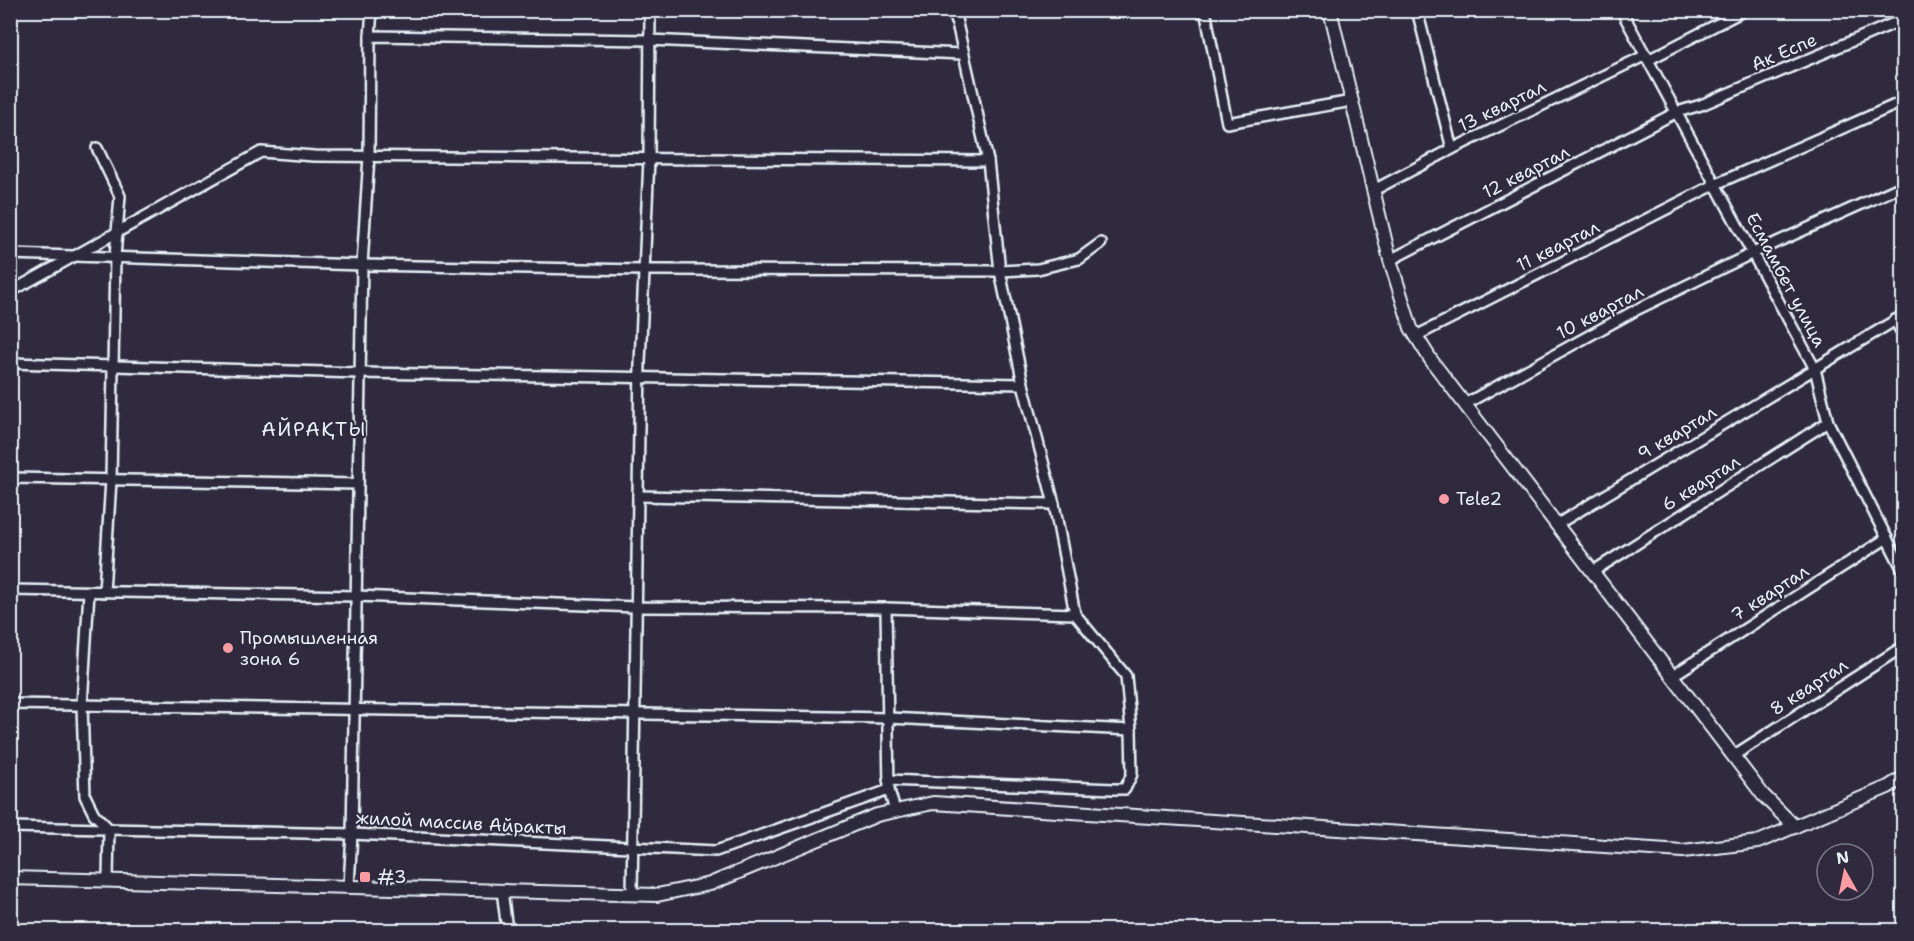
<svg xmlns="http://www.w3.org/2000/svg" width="1914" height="941" viewBox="0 0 1914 941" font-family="'Shantell Sans',sans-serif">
  <rect width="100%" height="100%" fill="#2f2a3d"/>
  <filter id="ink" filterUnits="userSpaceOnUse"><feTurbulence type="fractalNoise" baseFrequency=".0167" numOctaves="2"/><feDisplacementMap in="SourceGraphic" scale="12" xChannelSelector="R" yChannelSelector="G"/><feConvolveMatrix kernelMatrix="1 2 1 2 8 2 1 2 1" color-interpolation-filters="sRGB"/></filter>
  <g filter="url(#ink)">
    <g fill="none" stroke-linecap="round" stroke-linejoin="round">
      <!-- street casing -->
      <g stroke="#e8f1f8" stroke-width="14">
        <g id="street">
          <polyline points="1205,10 1227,123 1352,101"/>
          <polyline points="1417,10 1452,149"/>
          <polyline points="1621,10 1815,369 1828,422 1904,572"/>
          <polyline points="370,36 372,10"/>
          <polyline points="1648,60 1745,10"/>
          <polyline points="97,148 120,196 115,257 111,480 104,592"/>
          <polyline points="1374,190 1452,149 1646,55"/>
          <polyline points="10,254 362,265 643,270 1000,271 1038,269 1079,259 1101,243"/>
          <polyline points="1390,260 1677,112 1701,105 1904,19"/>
          <polyline points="10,292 261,152 314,156 988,161"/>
          <polyline points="1895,320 1904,337"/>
          <polyline points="1416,336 1716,184 1904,101"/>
          <polyline points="10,363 360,373 1023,384"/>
          <polyline points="1465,404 1634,311 1753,253 1904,185"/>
          <polyline points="10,478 358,484"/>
          <polyline points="638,496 1054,504"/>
          <polyline points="1556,525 1904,315"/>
          <polyline points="1592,572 1828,422"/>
          <polyline points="10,590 356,596 636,607 886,608 1075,614"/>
          <polyline points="89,592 82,705 85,796 94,814 109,829 108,879"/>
          <polyline points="1672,676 1887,538"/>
          <polyline points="10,704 889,718 1131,730"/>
          <polyline points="1733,756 1904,646"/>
          <polyline points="888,780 1114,789 1125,789 1132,774 1131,730 1126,676 1075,614 1054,504 1023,384 1000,271 988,161 954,10"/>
          <polyline points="889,790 895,811"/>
          <polyline points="10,827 352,834 716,851 889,790 886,608"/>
          <polyline points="349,885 352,834 362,265 369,156 370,36 649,40 962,54"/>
          <polyline points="502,890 507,930"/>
          <polyline points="632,894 640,363 649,159 650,10"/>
        </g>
      </g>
      <!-- secondary casing -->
      <g stroke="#e8f1f8" stroke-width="16">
        <g id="secondary">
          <polyline points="1330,10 1390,260 1411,328 1431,360 1763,795 1795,827"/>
          <polyline points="10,878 657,895 710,884 877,815 933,803 1683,851 1758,842 1888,787 1904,777"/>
        </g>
      </g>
      <!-- street -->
      <use href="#street" stroke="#2f2a3d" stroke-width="9"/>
      <!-- secondary -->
      <use href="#secondary" stroke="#2f2a3d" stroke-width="12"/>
    </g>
  </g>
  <!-- markers -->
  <g fill="#ff9aa2" stroke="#2f2a3d" stroke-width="2">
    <circle cx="1444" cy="499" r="6"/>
    <circle cx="228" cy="648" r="6"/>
    <rect x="359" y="871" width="12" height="12" rx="3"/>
  </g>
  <g text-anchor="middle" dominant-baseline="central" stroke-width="4.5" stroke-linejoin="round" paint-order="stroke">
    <!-- street labels -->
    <g font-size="18" fill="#e8f1f8" stroke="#2f2a3d">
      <text transform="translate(1784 52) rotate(-23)">Ак Еспе</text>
      <text transform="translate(1502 106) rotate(-26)">13 квартал</text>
      <text transform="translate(1526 172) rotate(-27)">12 квартал</text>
      <text transform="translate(1558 246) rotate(-27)">11 квартал</text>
      <text transform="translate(1786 280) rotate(62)">Есмамбет улица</text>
      <text transform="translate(1600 312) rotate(-28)">10 квартал</text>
      <text transform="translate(1677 433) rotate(-31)">9 квартал</text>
      <text transform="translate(1701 483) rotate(-32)">6 квартал</text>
      <text transform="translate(1770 593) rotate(-33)">7 квартал</text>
      <text transform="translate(1809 687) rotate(-33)">8 квартал</text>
      <text transform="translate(461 823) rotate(3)">жилой массив Айракты</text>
    </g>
    <!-- poi labels -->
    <g font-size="18" fill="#e8f1f8" stroke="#2f2a3d" text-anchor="start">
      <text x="1456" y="499">Tele2</text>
      <text x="240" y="638">Промышленная<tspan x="240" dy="21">зона 6</tspan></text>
      <text x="377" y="877">#3</text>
    </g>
    <!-- neighbourhood labels -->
    <g font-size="20" letter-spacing="1.5" fill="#e8f1f8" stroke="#2f2a3d">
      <text x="314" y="429">АЙРАҚТЫ</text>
    </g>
  </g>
  <!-- margin -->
  <rect width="1914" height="941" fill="none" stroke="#2f2a3d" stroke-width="36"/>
  <rect x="18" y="18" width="1878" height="905" fill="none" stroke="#e8f1f8" stroke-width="2" filter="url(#ink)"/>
  <!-- north arrow -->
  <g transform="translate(1845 872) rotate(351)"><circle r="28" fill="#2f2a3d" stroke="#797a88" stroke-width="1.5"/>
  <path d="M0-4.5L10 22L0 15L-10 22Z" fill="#ff9aa2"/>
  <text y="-9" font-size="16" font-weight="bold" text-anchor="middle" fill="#e8f1f8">N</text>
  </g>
</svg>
